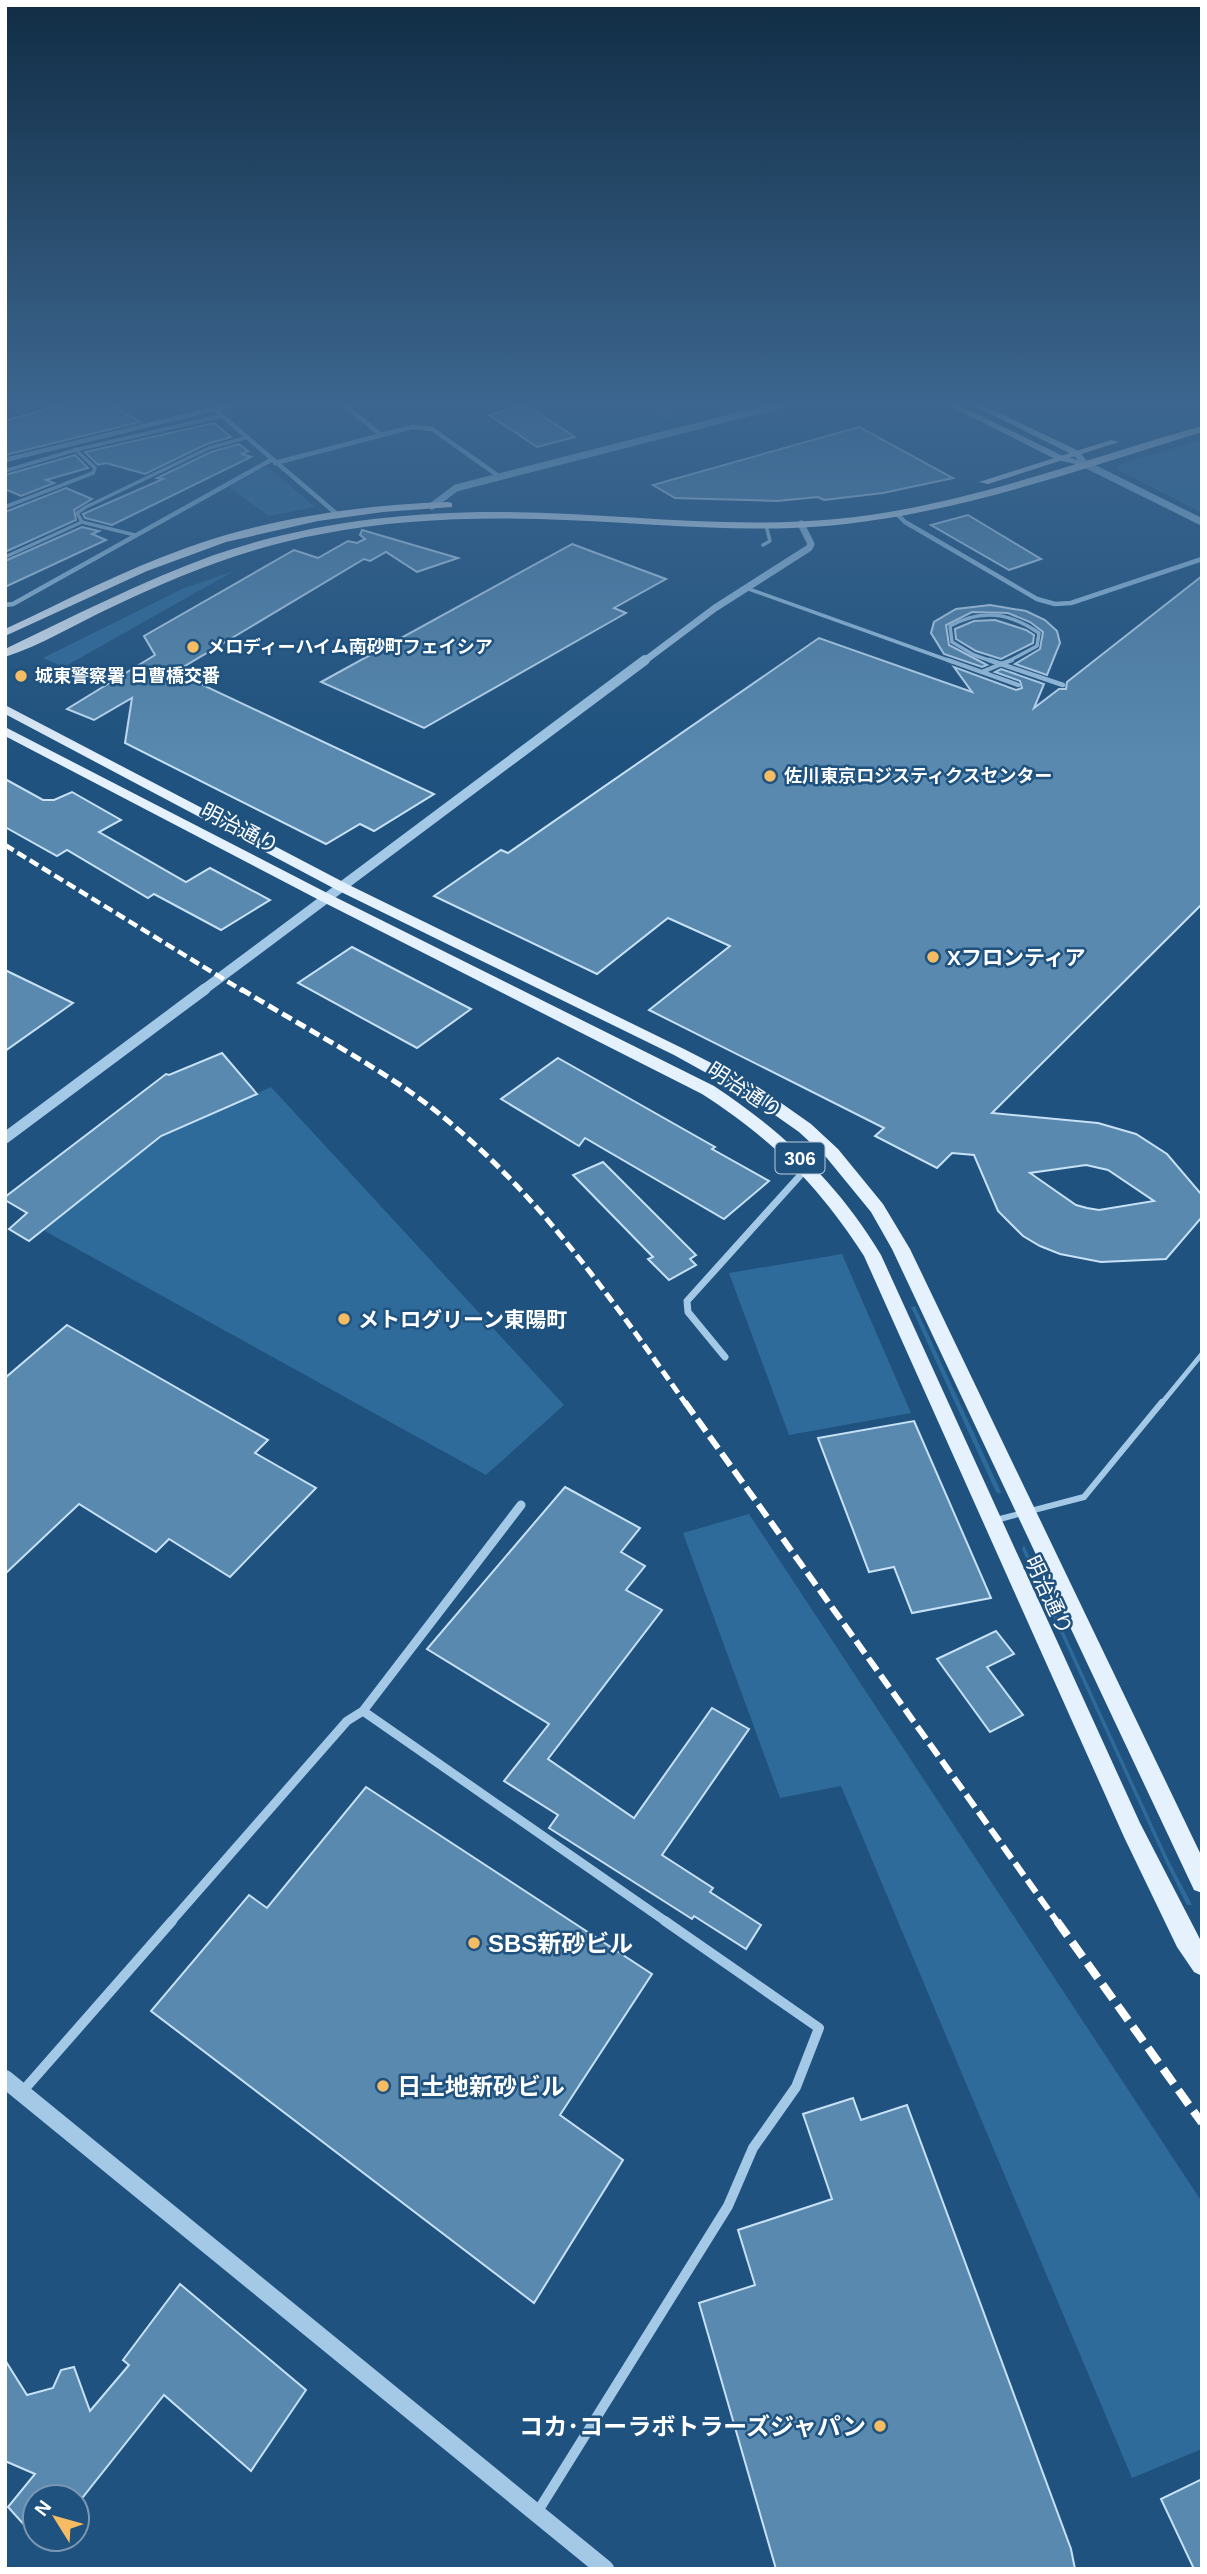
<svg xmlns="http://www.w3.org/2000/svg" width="1207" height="2574" viewBox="0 0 1207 2574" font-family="Arial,'Noto Sans JP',sans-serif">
  <rect width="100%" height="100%" fill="#1f527e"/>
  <!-- green -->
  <g fill="#2f6b9a">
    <polygon points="1202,440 1202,513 1118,470 1118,465"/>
    <polygon points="267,466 315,507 269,516 229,487"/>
    <polygon points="234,571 64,667 43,658 182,589"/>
    <polygon points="271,1087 564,1405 486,1475 43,1230 161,1136"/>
    <polygon points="842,1254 911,1413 789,1435 729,1273"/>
    <polygon points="915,1306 1001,1492 1000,1494 996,1492 911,1307"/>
    <polygon points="749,1514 1202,2202 1202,2449 1132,2478 841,1786 780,1798 683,1533"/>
    <polygon points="1024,1545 1169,1861 1192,1905 1187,1905 1167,1865 1022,1549"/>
  </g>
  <!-- building -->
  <g fill="#5989af" stroke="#c7e1f6" stroke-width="2" fill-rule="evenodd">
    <polygon points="83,399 102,399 140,422 5,455 5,421"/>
    <polygon points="526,405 575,437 537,447 489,415"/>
    <polygon points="214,423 231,437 207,444 145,474 106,463 98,465 85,452"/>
    <polygon points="859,427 953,478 883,493 824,500 818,497 777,501 675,498 653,485"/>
    <polygon points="239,444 248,451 242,454 251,457 112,525 85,518 83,514 163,479 157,478 211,452"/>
    <polygon points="75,455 88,468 46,480 54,483 21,496 5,489 5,475"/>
    <polygon points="66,488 92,499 74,510 76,520 5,552 5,512"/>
    <polygon points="968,515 1041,559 1009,570 931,525"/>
    <polygon points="82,527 99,531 92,534 106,540 5,587 5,561"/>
    <polygon points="362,530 458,558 417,572 386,552 370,561 364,559 175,672 434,794 374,831 360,824 326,844 125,743 132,698 94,720 67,709 155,655 144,636 294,550 318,558 348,541 357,543 365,539 360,535"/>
    <polygon points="572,544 666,579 614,608 626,613 424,728 321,682"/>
    <path d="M1202,576V904L992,1113L1098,1123L1136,1134L1167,1154L1202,1195V1217L1166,1259L1101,1262L1060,1254L1040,1246L1023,1236L998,1211L974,1155L952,1153L937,1168L875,1136L884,1128L649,1010L730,946L668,918L597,974L434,896L501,850L508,853L819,638L972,692L954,667L1016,690L1022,688L1020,681L995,672L1001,669L1044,684L1034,708L1059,689H1066L1067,682ZM1086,1165L1108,1170L1154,1201L1099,1210L1087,1208L1076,1205L1030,1173Z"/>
    <polygon points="990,605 1026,611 1045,620 1057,631 1060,643 1047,675 1015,664 1040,649 1043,632 1030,622 1008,613 972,612 946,625 949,645 987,665 982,667 944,654 931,633 934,622 956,609"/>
    <polygon points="995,620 1026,630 1034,635 1033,643 1001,659 976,651 956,639 955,629 974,621"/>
    <polygon points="5,779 43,800 54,800 72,792 121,820 99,832 186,882 210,868 270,900 221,930 154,894 148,898 67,850 57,856 5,827"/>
    <polygon points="352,947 471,1009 417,1048 298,983"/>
    <polygon points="5,970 73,1003 5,1051"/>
    <polygon points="222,1053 257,1094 161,1136 29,1241 9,1229 27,1213 5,1200 5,1197 166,1074 169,1075"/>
    <polygon points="558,1058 715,1147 712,1149 769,1181 724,1219 585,1138 579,1146 501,1099"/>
    <polygon points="603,1162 696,1255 690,1259 696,1265 669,1280 648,1259 653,1257 573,1175"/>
    <polygon points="67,1325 268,1440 255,1453 316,1488 230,1577 169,1539 156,1552 79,1504 5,1574 5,1378"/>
    <polygon points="914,1421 991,1598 912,1613 894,1567 869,1572 818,1438"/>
    <polygon points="565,1487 640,1528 621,1552 645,1566 626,1590 662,1610 548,1759 634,1818 712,1708 749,1729 662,1855 713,1888 710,1892 761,1925 746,1949 694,1916 692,1919 549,1828 558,1815 504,1781 549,1724 427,1649"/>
    <polygon points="996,1631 1014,1654 987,1667 1023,1715 990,1732 937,1659"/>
    <polygon points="366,1787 652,1974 560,2115 623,2160 534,2303 151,2011 249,1895 267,1908"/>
    <polygon points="853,2098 861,2120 907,2105 1071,2549 1075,2569 776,2569 699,2303 755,2285 738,2230 832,2199 803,2114"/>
    <polygon points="180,2284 306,2390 251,2471 164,2395 83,2497 35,2497 35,2537 8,2507 35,2474 5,2461 5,2360 27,2395 53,2388 61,2370 74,2367 90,2411 129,2365 123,2360"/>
    <polygon points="1202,2479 1202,2569 1194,2569 1161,2499"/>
  </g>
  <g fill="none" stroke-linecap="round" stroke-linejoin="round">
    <!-- path -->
    <polyline stroke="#a3c9e7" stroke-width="2.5" stroke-dasharray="2 3.5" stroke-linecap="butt" points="647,399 671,418"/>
    <!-- service-far3 -->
    <g stroke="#a3c9e7" stroke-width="3.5">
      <polyline points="5,471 75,450 222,416"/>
      <polyline points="5,507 93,473 95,468 75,449"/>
      <polyline points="82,522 77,513 86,507 209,448 245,438"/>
      <polyline points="763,545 770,541 766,525"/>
      <polyline points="5,557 82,522 135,535"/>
      <polyline points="746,588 953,662"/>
      <path d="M994,662L974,655L952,642L950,626C982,608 1010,613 1039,633L1037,646L1007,662"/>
    </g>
    <!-- service-far2 -->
    <g stroke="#a3c9e7" stroke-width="4.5">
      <polyline points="948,660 1018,685"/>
      <polyline points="989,660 1001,664"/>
      <polyline points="1001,664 1063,685"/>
      <polyline points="1001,664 1012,660"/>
      <polyline points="982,672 1001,664"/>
    </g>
    <!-- service-far1 -->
    <polyline stroke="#a3c9e7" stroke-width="5" points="1161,1404 1202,1354"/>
    <!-- service -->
    <polyline stroke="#a3c9e7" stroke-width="6" points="996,1520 1084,1497 1162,1402"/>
    <!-- minor-far3 -->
    <g stroke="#a3c9e7" stroke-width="4.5">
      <polyline points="337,399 381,435"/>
      <polyline points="214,409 260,399"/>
      <polyline points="5,460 214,409 338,515"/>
      <polyline points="275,463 412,427 432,429 500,477"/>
      <polyline points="897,514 905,522 1037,599 1055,604 1071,603 1202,559"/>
      <polyline points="5,605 13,604 271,460"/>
    </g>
    <!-- minor-far2 -->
    <polyline stroke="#a3c9e7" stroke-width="7" points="725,1357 688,1312 687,1301 806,1169"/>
    <!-- minor-far1 -->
    <g stroke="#a3c9e7" stroke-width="9">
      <polyline points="363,1711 668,1923"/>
      <polyline points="170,1923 347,1721 363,1711 521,1505"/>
    </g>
    <!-- minor -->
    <g stroke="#a3c9e7" stroke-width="10">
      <polyline points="22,2092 172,1921"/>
      <polyline points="538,2511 728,2206 753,2148 796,2087 819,2028 665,1921"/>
    </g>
    <!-- tertiary-far3 -->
    <g stroke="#a3c9e7" stroke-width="7">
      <polyline points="1085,464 1202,522"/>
      <polyline points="432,506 456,488 803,399"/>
      <polyline points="643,662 715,608 809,548 811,544 801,524"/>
    </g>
    <!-- tertiary-far2 -->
    <polyline stroke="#a3c9e7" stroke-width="10" points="202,991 645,660"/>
    <!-- tertiary-far1 -->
    <polyline stroke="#a3c9e7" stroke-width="11" points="5,1138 205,989"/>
    <!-- tertiary -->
    <polyline stroke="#a3c9e7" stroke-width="18" points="5,2079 605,2569"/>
    <!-- secondary -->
    <polygon fill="#cde3f6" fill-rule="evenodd" points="936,399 946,399 1063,456 1078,460 1073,455 960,399 970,399 1079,451 1089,464 1085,466 1057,460"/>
    <!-- primary -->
    <g fill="#e5f1fd" fill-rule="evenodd">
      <path d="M1202,426V432C1068,473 933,523 792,528C707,531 623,521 538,519C466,517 393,520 322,534C248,547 179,575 112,607C77,623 42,645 5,657V649C74,616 142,581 214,555C304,524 400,512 495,512C609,512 722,530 836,519C962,507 1080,460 1202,426Z"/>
      <polygon points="1111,440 1119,442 988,484 979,482"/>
      <path d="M448,502L452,503V507L383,512L318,521L226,542L147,571L5,636V629C65,601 124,570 186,548C270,518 359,505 448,502Z"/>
      <polygon points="5,705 347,884 684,1049 760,1088 811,1124 838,1149 883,1204 910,1249 1202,1857 1202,1893 1194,1890 892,1249 871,1212 826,1157 799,1132 748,1096 674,1055 337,890 5,714"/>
      <path d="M5,727L331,895L714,1086C782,1131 839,1184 881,1255L1140,1823L1202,1943V1976L1194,1972L1177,1947L1124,1837L864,1256C819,1186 772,1139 702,1094L321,901L5,736Z"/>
    </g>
    <!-- rail-far3 -->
    <polyline stroke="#fff" stroke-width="4.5" stroke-dasharray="10 4.5" stroke-linecap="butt" points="5,845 243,991"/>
    <!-- rail-far2 -->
    <path stroke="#fff" stroke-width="5" stroke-dasharray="11 5" stroke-linecap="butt" d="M241,989C296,1023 355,1054 409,1091C525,1173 605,1290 686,1404"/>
    <!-- rail-far1 -->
    <polyline stroke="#fff" stroke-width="6" stroke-dasharray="15 6" stroke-linecap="butt" points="685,1402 1058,1923"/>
    <!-- rail -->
    <polyline stroke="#fff" stroke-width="8" stroke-dasharray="18 8" stroke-linecap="butt" points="1057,1921 1202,2123"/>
  </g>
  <!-- sky -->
  <linearGradient id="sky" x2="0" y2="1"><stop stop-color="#112d45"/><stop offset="0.53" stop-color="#3c668f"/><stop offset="1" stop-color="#3c668f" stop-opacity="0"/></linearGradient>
  <rect width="1207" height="759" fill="url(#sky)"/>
  <!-- markers -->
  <g fill="#f5bc63" stroke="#1f527e" stroke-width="2.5">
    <circle cx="193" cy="647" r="7"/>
    <circle cx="21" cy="676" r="7"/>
    <circle cx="770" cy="776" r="7"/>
    <circle cx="933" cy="957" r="7"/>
    <circle cx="344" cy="1319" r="7"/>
    <circle cx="474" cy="1943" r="7"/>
    <circle cx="383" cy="2086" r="7"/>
    <circle cx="880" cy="2426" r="7"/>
  </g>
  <g text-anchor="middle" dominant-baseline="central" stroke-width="5" stroke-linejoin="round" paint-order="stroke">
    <!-- far-poi labels -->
    <g font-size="18" font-weight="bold" fill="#fff" stroke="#1f527e" text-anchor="start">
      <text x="207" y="647">メロディーハイム南砂町フェイシア</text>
      <text x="35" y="676">城東警察署 日曹橋交番</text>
      <text x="784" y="776">佐川東京ロジスティクスセンター</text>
    </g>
    <!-- shield labels -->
    <rect fill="#1f527e" stroke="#bccbd8" stroke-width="2" x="775.5" y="1142.5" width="49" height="31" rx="5"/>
    <g font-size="19" font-weight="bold" fill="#fff">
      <text x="800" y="1158">306</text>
    </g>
    <!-- street labels -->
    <g font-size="21" fill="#fff" stroke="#1f527e">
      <text transform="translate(240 828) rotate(27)">明治通り</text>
      <text transform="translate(745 1090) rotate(33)">明治通り</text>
      <text transform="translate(1049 1595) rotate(65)">明治通り</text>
    </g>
    <!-- poi labels -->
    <g font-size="21" font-weight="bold" fill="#fff" stroke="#1f527e" text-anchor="start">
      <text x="947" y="957">Xフロンティア</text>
      <text x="358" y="1319">メトログリーン東陽町</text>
    </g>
    <!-- near-poi labels -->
    <g font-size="24" font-weight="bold" fill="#fff" stroke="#1f527e" text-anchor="start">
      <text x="488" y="1943">SBS新砂ビル</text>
      <text x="397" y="2086">日土地新砂ビル</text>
      <text x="866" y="2426" text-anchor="end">コカ･コーラボトラーズジャパン</text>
    </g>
  </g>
  <!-- border -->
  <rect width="1207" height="2574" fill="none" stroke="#ffffff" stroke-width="14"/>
  <!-- north arrow -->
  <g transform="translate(56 2518) rotate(307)"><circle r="33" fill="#1f527e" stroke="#7997b2" stroke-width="2"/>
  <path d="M0-5L12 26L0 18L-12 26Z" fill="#f5bc63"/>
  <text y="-10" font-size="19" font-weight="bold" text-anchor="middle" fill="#ffffff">N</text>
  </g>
</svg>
